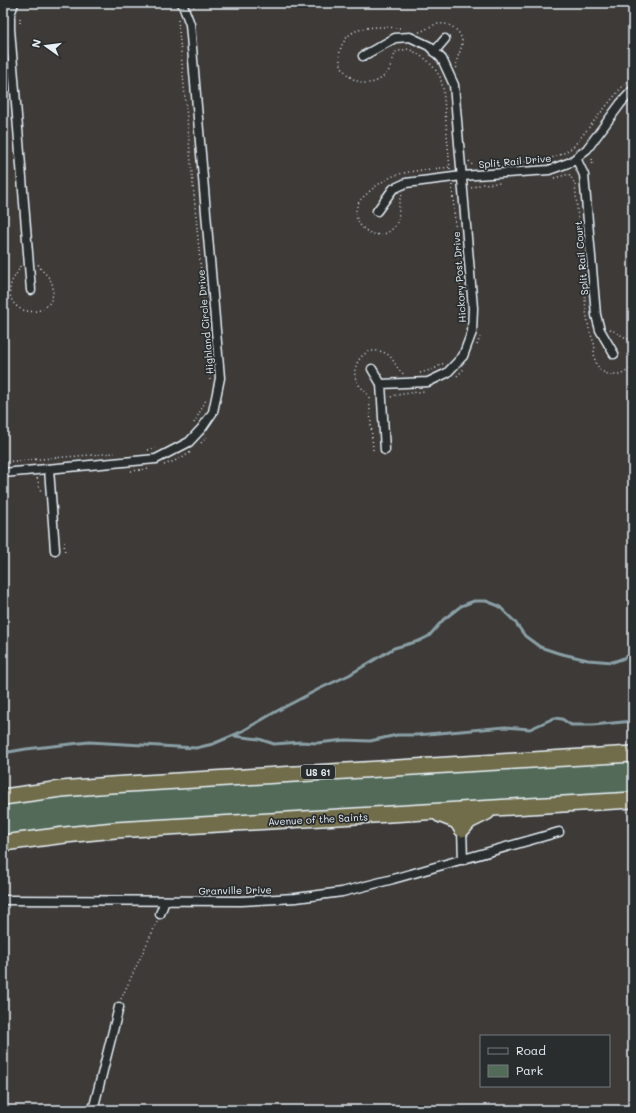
<svg xmlns="http://www.w3.org/2000/svg" width="636" height="1113" viewBox="0 0 636 1113" font-family="Mali,sans-serif">
  <rect width="100%" height="100%" fill="#3d3a38"/>
  <filter id="ink" filterUnits="userSpaceOnUse"><feTurbulence type="fractalNoise" baseFrequency=".025" numOctaves="2"/><feDisplacementMap in="SourceGraphic" scale="8" xChannelSelector="R" yChannelSelector="G"/><feConvolveMatrix kernelMatrix="1 2 1 2 8 2 1 2 1" color-interpolation-filters="sRGB"/></filter>
  <g filter="url(#ink)">
    <!-- green -->
    <polygon fill="#536b59" stroke="#9eaea8" points="633,760 633,794 3,837 3,803 80,793"/>
    <g fill="none" stroke-linecap="round" stroke-linejoin="round">
      <!-- stream -->
      <g stroke="#8aa0a6" stroke-width="3">
        <polyline points="234,736 259,739 274,744 301,742 317,743 345,740 370,741 397,735 417,735 505,727 530,729 554,718 562,719 571,725 593,725 633,721"/>
        <polyline points="3,753 26,749 89,742 196,748 213,744 241,732 277,711 319,689 349,675 394,648 419,641 429,636 443,620 461,606 474,601 486,601 499,606 515,622 525,636 540,647 558,653 588,660 613,662 624,658 633,653"/>
      </g>
      <!-- street casing -->
      <g stroke="#e8f1f8" stroke-width="11">
        <g id="street">
          <polyline points="14,3 10,15 10,29 31,290"/>
          <polyline points="434,52 445,39"/>
          <polyline points="363,56 395,38 410,37 429,46 442,59 454,85 473,308 472,332 463,356 447,373 428,382 381,384 385,450"/>
          <polyline points="576,158 584,175 596,315 600,330 614,354"/>
          <polyline points="377,211 393,189 406,183 462,176 549,170 571,162 587,149 621,103 633,90"/>
          <polyline points="372,369 381,384"/>
          <polyline points="49,469 55,550"/>
          <polyline points="3,473 156,459 189,442 202,428 213,412 220,378 190,24 182,3"/>
          <polyline points="462,829 463,860"/>
          <polyline points="3,900 241,901 296,898 342,892 393,879 559,832"/>
          <polyline points="160,914 165,901"/>
          <polyline points="93,1110 119,1007"/>
        </g>
      </g>
      <!-- highway casing -->
      <g stroke="#e8f1f8" stroke-width="18">
        <g id="highway">
          <polyline points="3,797 61,789 111,785 633,754"/>
          <polyline points="439,814 457,821 462,829 469,821 487,812"/>
          <polyline points="3,843 65,835 115,830 633,800"/>
        </g>
      </g>
      <!-- path -->
      <g stroke="#e8f1f8" stroke-width="1.5" stroke-dasharray="1 3" stroke-linecap="butt">
        <polyline points="192,3 195,10"/>
        <polyline points="3,5 3,3"/>
        <polyline points="178,20 204,305"/>
        <polyline points="20,23 20,15"/>
        <path d="M400,28C385,27 365,25 352,33C349,35 347,37 345,40C325,67 364,99 386,74C392,68 392,59 396,52L407,49L413,51L427,60L435,69L440,77L443,88L450,169"/>
        <path d="M419,32C427,30 431,24 439,24C445,23 450,25 454,28C472,43 453,55 457,69"/>
        <polyline points="592,155 593,171"/>
        <polyline points="469,161 471,164 475,166"/>
        <polyline points="517,163 546,160 562,154 573,147 621,88 633,76"/>
        <polyline points="554,178 569,174 575,184 586,311 589,329 595,346 594,352 595,362 601,371 610,375 620,375 629,370 633,365"/>
        <polyline points="452,185 463,319"/>
        <polyline points="471,188 482,184 501,183"/>
        <path d="M402,195C395,205 403,217 394,227C378,247 346,224 359,202C362,197 366,195 370,191C378,184 386,179 396,175C413,170 433,169 451,167"/>
        <path d="M20,266C18,274 11,279 10,288C7,319 56,320 53,287C51,276 42,273 38,264"/>
        <polyline points="610,329 628,339 633,345"/>
        <polyline points="477,345 480,337"/>
        <polyline points="209,359 210,381"/>
        <polyline points="420,373 434,369 444,363"/>
        <polyline points="457,376 465,368"/>
        <polyline points="391,397 396,395 425,391"/>
        <polyline points="194,423 206,400"/>
        <polyline points="201,443 207,437"/>
        <polyline points="148,450 156,448"/>
        <path d="M373,450L369,397C367,392 363,390 359,385C351,375 355,360 366,353C372,350 380,350 387,354C395,359 396,370 404,374"/>
        <polyline points="3,462 115,453"/>
        <polyline points="164,465 182,458 191,452"/>
        <polyline points="131,471 149,469"/>
        <polyline points="37,478 41,492"/>
        <polyline points="64,542 65,554"/>
        <polyline points="121,999 157,922"/>
      </g>
      <!-- street -->
      <use href="#street" stroke="#2a2d2e" stroke-width="8"/>
      <!-- highway -->
      <use href="#highway" stroke="#716d4b" stroke-width="15"/>
    </g>
  </g>
  <g text-anchor="middle" dominant-baseline="central" stroke-width="3.5" stroke-linejoin="round" paint-order="stroke">
    <!-- shield labels -->
    <rect fill="#2a2d2e" stroke="#afb6bb" stroke-width="1" x="301" y="765" width="34" height="14" rx="3"/>
    <g font-size="9" font-weight="bold" fill="#e8f1f8">
      <text x="318" y="772">US 61</text>
    </g>
    <!-- street labels -->
    <g font-size="10" fill="#e8f1f8" stroke="#2a2d2e">
      <text transform="translate(515 161) rotate(-5)">Split Rail Drive</text>
      <text transform="translate(581 258) rotate(-95)">Split Rail Court</text>
      <text transform="translate(459 277) rotate(-94)">Hickory Post Drive</text>
      <text transform="translate(205 322) rotate(-95)">Highland Circle Drive</text>
      <text transform="translate(318 819) rotate(-3)">Avenue of the Saints</text>
      <text transform="translate(235 890) rotate(-1)">Granville Drive</text>
    </g>
  </g>
  <!-- margin -->
  <rect width="636" height="1113" fill="none" stroke="#2a2d2e" stroke-width="16"/>
  <rect x="8" y="8" width="620" height="1097" fill="none" stroke="#e8f1f8" stroke-width="1.5" filter="url(#ink)"/>
  <!-- legend -->
  <rect x="480" y="1035" width="130" height="52" fill="#2a2d2e" stroke="#767b7f"/>
  <rect x="488" y="1048" width="20" height="6" fill="#2a2d2e" stroke="#767b7f"/>
  <text x="516" y="1055" font-size="12" fill="#e8f1f8">Road</text>
  <rect x="488" y="1065" width="20" height="12" fill="#536b59" stroke="#767b7f"/>
  <text x="516" y="1075" font-size="12" fill="#e8f1f8">Park</text>
  <!-- north arrow -->
  <g transform="translate(46 46) rotate(284)" stroke="#2a2d2e" stroke-width="3" paint-order="stroke">
  <path d="M0-3L7 15L0 10L-7 15Z" fill="#e8f1f8"/>
  <text y="-6" font-size="11" font-weight="bold" text-anchor="middle" fill="#e8f1f8">N</text>
  </g>
</svg>
